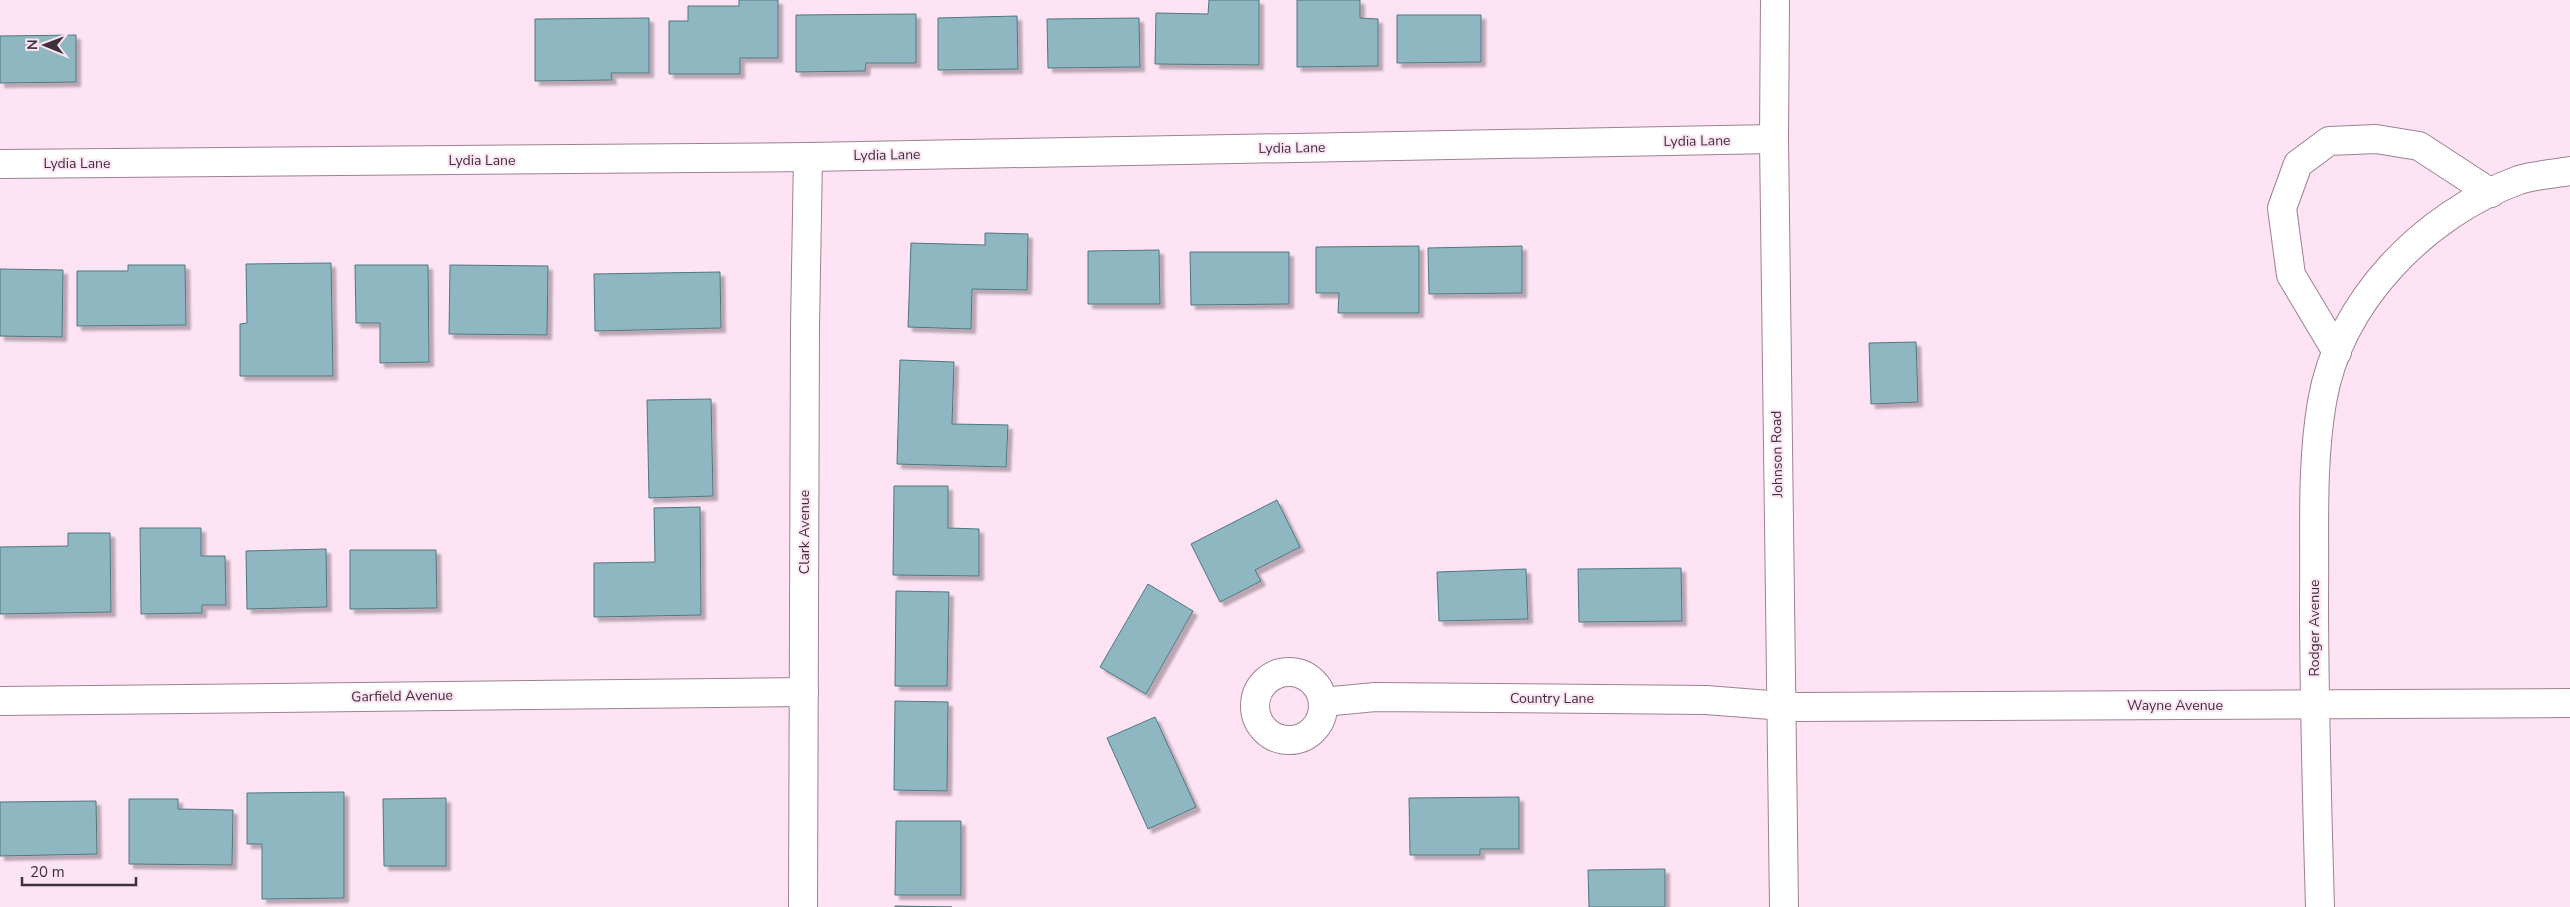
<svg xmlns="http://www.w3.org/2000/svg" width="2570" height="907" viewBox="0 0 2570 907" font-family="'Nunito Sans',sans-serif">
  <defs>
    <filter id="shadow"><feDropShadow dx="4.5" dy="4.5" stdDeviation="1" flood-color="#0004"/></filter>
  </defs>
  <rect width="100%" height="100%" fill="#fde3f3"/>
  <!-- building -->
  <g fill="#8fb7c1" stroke="#50767f" filter="url(#shadow)">
    <polygon points="739,0 778,0 778,58 740,58 740,74 669,74 669,21 688,21 688,6 739,6"/>
    <polygon points="1209,0 1259,0 1259,65 1155,64 1156,13 1208,14"/>
    <polygon points="1297,0 1360,0 1360,18 1378,19 1378,66 1297,67"/>
    <polygon points="916,14 916,63 866,63 865,71 796,72 796,15"/>
    <polygon points="1397,15 1481,15 1481,62 1397,63"/>
    <polygon points="1017,16 1018,69 938,70 938,18"/>
    <polygon points="649,18 649,73 611,73 612,80 535,81 535,19"/>
    <polygon points="1139,18 1140,67 1048,68 1047,19"/>
    <polygon points="76,35 76,82 0,83 0,36"/>
    <polygon points="985,233 1028,234 1027,290 972,289 971,329 908,327 911,243 985,245"/>
    <polygon points="1419,246 1419,313 1338,313 1339,293 1316,293 1316,247"/>
    <polygon points="1522,246 1522,293 1429,294 1428,248"/>
    <polygon points="1159,250 1160,304 1088,304 1088,251"/>
    <polygon points="1190,252 1289,252 1289,304 1191,305"/>
    <polygon points="331,263 333,376 240,376 240,324 247,323 246,264"/>
    <polygon points="128,265 185,265 186,325 77,326 77,271 128,271"/>
    <polygon points="355,265 428,265 429,362 380,363 380,323 356,323"/>
    <polygon points="450,265 548,266 547,335 449,334"/>
    <polygon points="0,269 63,270 62,337 0,336"/>
    <polygon points="720,272 721,328 595,331 594,274"/>
    <polygon points="1916,342 1918,402 1871,404 1869,343"/>
    <polygon points="900,360 954,362 952,424 1008,425 1006,467 897,464"/>
    <polygon points="711,399 713,496 649,498 647,400"/>
    <polygon points="894,486 948,486 948,528 979,529 979,576 893,575"/>
    <polygon points="1277,500 1300,547 1255,570 1261,581 1220,602 1191,544"/>
    <polygon points="700,507 701,615 594,617 594,563 655,562 654,508"/>
    <polygon points="140,528 201,528 201,556 225,556 226,605 202,605 202,613 141,614"/>
    <polygon points="68,533 110,533 111,612 0,614 0,547 68,546"/>
    <polygon points="326,549 327,607 247,609 246,551"/>
    <polygon points="350,550 436,550 437,608 350,609"/>
    <polygon points="1681,568 1682,621 1579,622 1578,569"/>
    <polygon points="1526,569 1528,619 1439,621 1437,572"/>
    <polygon points="1148,584 1193,611 1146,694 1100,667"/>
    <polygon points="896,591 949,592 947,686 895,686"/>
    <polygon points="895,701 948,702 947,791 894,790"/>
    <polygon points="1155,717 1196,807 1148,829 1107,738"/>
    <polygon points="344,792 344,898 262,899 262,844 247,844 247,793"/>
    <polygon points="1519,797 1519,849 1480,849 1480,855 1410,855 1409,798"/>
    <polygon points="446,798 446,866 384,866 383,799"/>
    <polygon points="129,799 178,799 178,809 233,810 232,865 129,864"/>
    <polygon points="96,801 97,854 0,856 0,802"/>
    <polygon points="896,821 961,821 961,895 895,895"/>
    <polygon points="1665,869 1665,907 1589,907 1588,870"/>
    <polygon points="895,906 952,907 895,907"/>
  </g>
  <g fill="none" stroke-linecap="round" stroke-linejoin="round">
    <!-- minor casing -->
    <g stroke="#9e8092" stroke-width="30">
      <g id="minor">
        <polyline points="1775,0 1774,139 1784,907"/>
        <polyline points="0,164 808,157 1774,139"/>
        <polyline points="2337,352 2291,275 2282,208 2298,164 2329,141 2376,139 2419,146 2491,193"/>
        <circle cx="1289" cy="706" r="34"/>
        <polyline points="0,701 804,692"/>
        <polyline points="1323,702 1375,697 1706,700 1797,707 2570,703"/>
        <polyline points="803,907 805,327 808,157"/>
        <path d="M2320,907C2317,804 2314,701 2314,598C2315,533 2311,466 2322,402C2339,301 2425,214 2519,180C2534,175 2553,174 2570,171"/>
      </g>
    </g>
    <!-- minor -->
    <use href="#minor" stroke="#fff" stroke-width="28"/>
  </g>
  <g text-anchor="middle" dominant-baseline="central" stroke-width="4" stroke-linejoin="round" paint-order="stroke">
    <!-- street labels -->
    <g font-size="14" fill="#3e3139" stroke="#fde3f3">
      <text transform="translate(1697 141) rotate(-1)">Lydia Lane</text>
      <text transform="translate(1292 148) rotate(-1)">Lydia Lane</text>
      <text transform="translate(887 155) rotate(-1)">Lydia Lane</text>
      <text x="482" y="160">Lydia Lane</text>
      <text x="77" y="163">Lydia Lane</text>
      <text transform="translate(1777 454) rotate(-91)">Johnson Road</text>
      <text transform="translate(804 532) rotate(-90)">Clark Avenue</text>
      <text transform="translate(2314 628) rotate(-90)">Rodger Avenue</text>
      <text transform="translate(402 696) rotate(-1)">Garfield Avenue</text>
      <text x="1552" y="698">Country Lane</text>
      <text x="2175" y="705">Wayne Avenue</text>
    </g>
  </g>
  <!-- north arrow -->
  <g transform="translate(45 45) rotate(271)" stroke="#fde3f3" stroke-width="4" paint-order="stroke">
  <path d="M0-4L9 19L0 12L-9 19Z" fill="#3e3139"/>
  <text y="-8" font-size="14" font-weight="bold" text-anchor="middle" fill="#3e3139">N</text>
  </g>
  <!-- scale -->
  <path d="M22 877v8h114v-8" fill="none" stroke="#3e3139" stroke-width="2.5"/>
  <text x="30" y="877" font-size="15" fill="#3e3139" stroke="#fde3f3" stroke-width="4" paint-order="stroke">20 m</text>
</svg>
